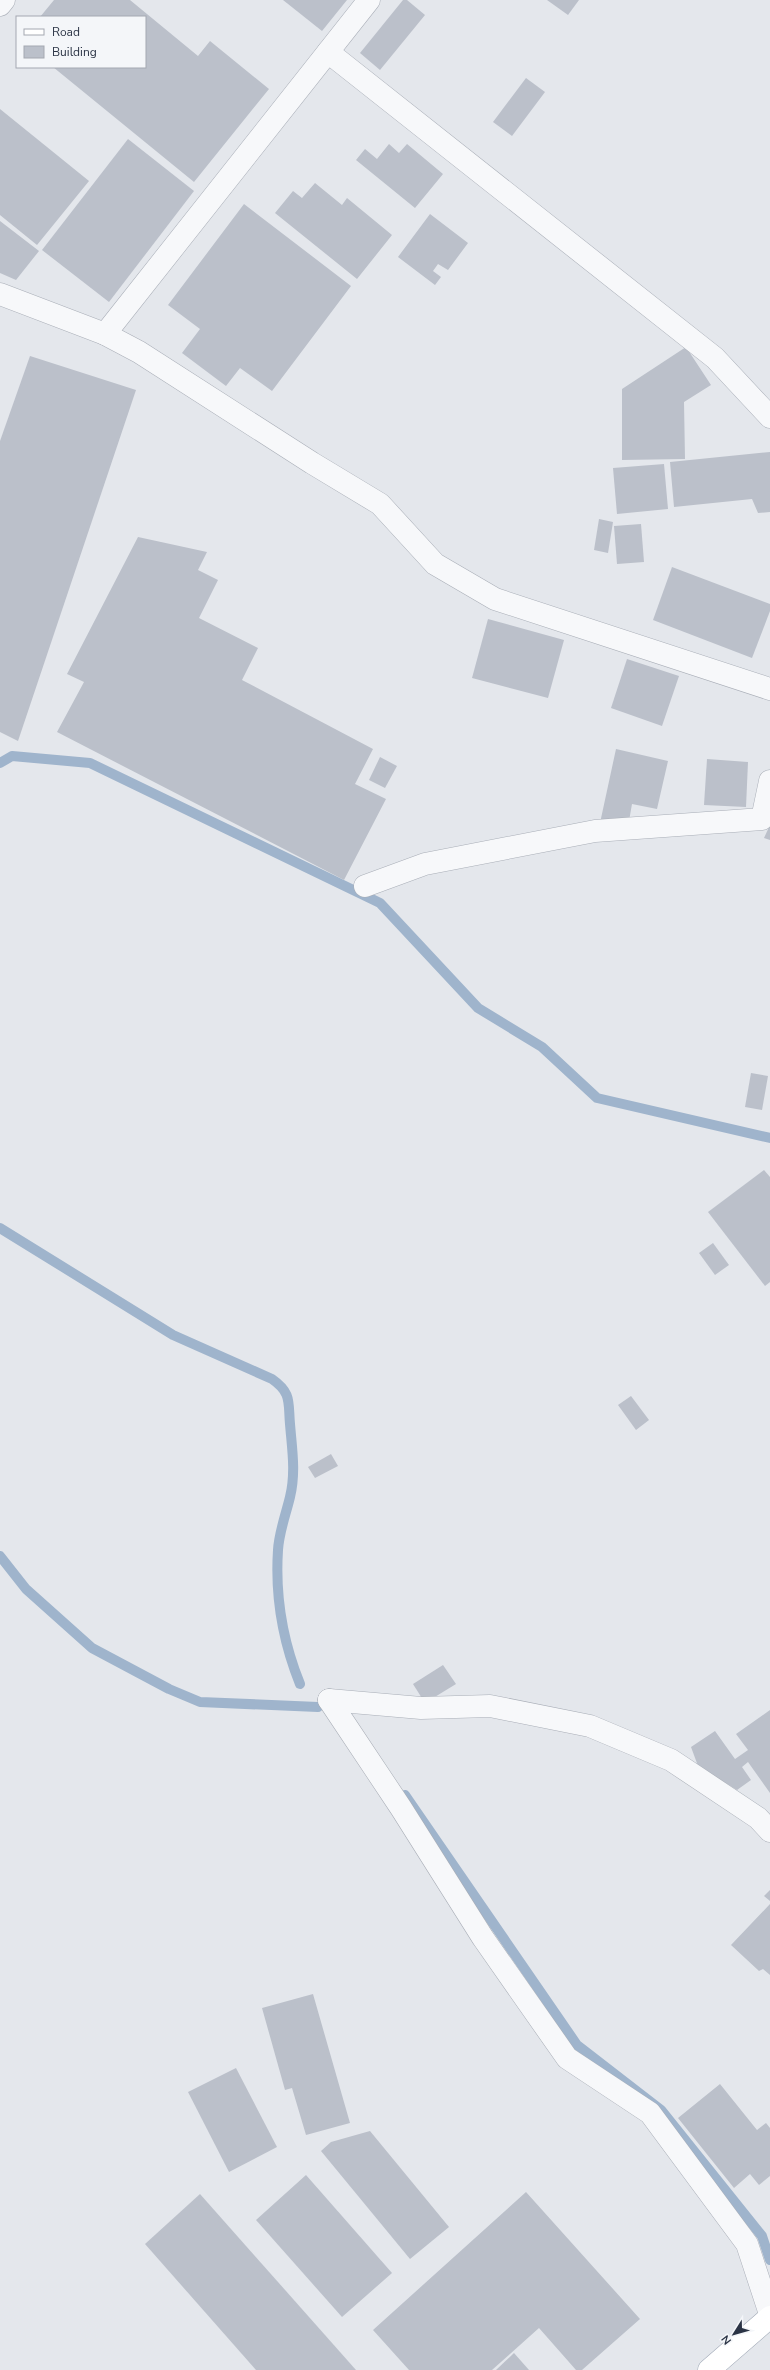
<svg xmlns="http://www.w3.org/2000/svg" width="770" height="2370" viewBox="0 0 770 2370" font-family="'Nunito Sans',sans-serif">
  <rect width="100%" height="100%" fill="#e4e7ec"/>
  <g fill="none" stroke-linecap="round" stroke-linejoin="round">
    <!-- stream -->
    <g stroke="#9fb4cc" stroke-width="10">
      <polyline points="0,763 12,756 90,763 380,903 478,1008 542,1047 597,1098 770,1138"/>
      <path d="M0,1228L173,1335L272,1379C292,1393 288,1402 290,1424C292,1449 296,1472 290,1497C286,1514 279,1532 278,1550C275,1596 283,1642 300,1684"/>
      <polyline points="0,1556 26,1589 92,1648 169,1689 200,1702 318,1707"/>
      <polyline points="405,1795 577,2045 661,2110 762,2236 770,2260"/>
    </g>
  </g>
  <!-- building -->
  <g fill="#bbc0ca">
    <polygon points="54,0 130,0 198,56 210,41 269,89 194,182 53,67 145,67 145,17 40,17"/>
    <polygon points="283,0 347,0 322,31"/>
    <polygon points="403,0 407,0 425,15 380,70 360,53"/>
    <polygon points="547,0 579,0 568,15"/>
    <polygon points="526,78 545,92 512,136 493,122"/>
    <polygon points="0,109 89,181 37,245 0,215"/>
    <polygon points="128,139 194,191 109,302 42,250"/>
    <polygon points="389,144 399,153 407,144 443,174 415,208 356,160 365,149 377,159"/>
    <polygon points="315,183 342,205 347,198 392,235 357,279 275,213 293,191 302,198"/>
    <polygon points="244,204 351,286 272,391 240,368 226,386 182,353 200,329 168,305"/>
    <polygon points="430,214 468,243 448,270 438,264 433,271 441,277 435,285 398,257"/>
    <polygon points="0,221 39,251 16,280 0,273"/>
    <polygon points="686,347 711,385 684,402 685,459 622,460 622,389"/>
    <polygon points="30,356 136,390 18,741 0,732 0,441"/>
    <polygon points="770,452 770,512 758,513 752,499 674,507 670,462"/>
    <polygon points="664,464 668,509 617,514 613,468"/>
    <polygon points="599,519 613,522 608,553 594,550"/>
    <polygon points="641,524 644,562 617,564 614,526"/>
    <polygon points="138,537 207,552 198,570 218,580 199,618 258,648 242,680 373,749 355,784 386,799 344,880 57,732 84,682 67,674"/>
    <polygon points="672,567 770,604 770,611 752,658 653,620"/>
    <polygon points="488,619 564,640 548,698 472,678"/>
    <polygon points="627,659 679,676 662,726 611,708"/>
    <polygon points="616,749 668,761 657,809 632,804 629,821 600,823"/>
    <polygon points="380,757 397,766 385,788 369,780"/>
    <polygon points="707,759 748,762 746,807 704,805"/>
    <polygon points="770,825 770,840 764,838"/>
    <polygon points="751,1073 768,1076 762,1110 745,1107"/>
    <polygon points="764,1170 770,1177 770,1282 765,1286 708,1212"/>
    <polygon points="713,1243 729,1265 715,1275 699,1253"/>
    <polygon points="631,1396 649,1420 636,1430 618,1405"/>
    <polygon points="331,1454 338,1466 315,1478 308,1467"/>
    <polygon points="443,1665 456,1684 425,1703 413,1684"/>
    <polygon points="770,1710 770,1793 748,1762 742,1767 751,1780 737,1790 698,1766 691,1747 715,1731 735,1759 748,1750 736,1734"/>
    <polygon points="770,1890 770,1901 764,1896"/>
    <polygon points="770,1904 770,1975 763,1969 759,1971 731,1945"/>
    <polygon points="313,1994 350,2123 306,2135 292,2088 285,2090 262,2008"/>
    <polygon points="236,2068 277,2147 229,2172 188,2092"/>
    <polygon points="720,2084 757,2130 766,2123 770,2128 770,2176 759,2185 750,2174 734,2188 678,2118"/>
    <polygon points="370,2131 449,2227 410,2259 321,2151 331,2142"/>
    <polygon points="306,2175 392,2273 342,2317 256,2220"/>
    <polygon points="526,2192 640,2319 582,2370 576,2370 539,2328 492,2370 409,2370 373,2330"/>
    <polygon points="200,2194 356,2370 256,2370 145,2244"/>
    <polygon points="514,2353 529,2370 496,2370"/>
  </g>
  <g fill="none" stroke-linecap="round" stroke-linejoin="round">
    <!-- minor casing -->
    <g stroke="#a9aeb7" stroke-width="23">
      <g id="minor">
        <polyline points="0,5 4,0"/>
        <polyline points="328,52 715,358 770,417"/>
        <polyline points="0,294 105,334 369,0"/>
        <polyline points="105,334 139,352 312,463 380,504 435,564 495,599 770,689"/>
        <polyline points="365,886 425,864 595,831 762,819 770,781"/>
        <polyline points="329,1700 401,1808 483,1938 567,2058 650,2113 747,2244 770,2314"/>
        <polyline points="329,1700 421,1708 490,1706 590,1726 671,1760 758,1818 770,1831"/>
      </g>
    </g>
    <!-- major casing -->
    <g stroke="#a3abb8" stroke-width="23">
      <polyline id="major" points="709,2370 770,2317"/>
    </g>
    <!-- minor -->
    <use href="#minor" stroke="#f7f8fa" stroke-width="22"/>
    <!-- major -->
    <use href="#major" stroke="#fff" stroke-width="22"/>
  </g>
  <!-- legend -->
  <rect x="16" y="16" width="130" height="52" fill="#f4f6f9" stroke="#a4a8b1"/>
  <rect x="24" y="29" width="20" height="6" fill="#ffffff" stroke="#a4a8b1"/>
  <text x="52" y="36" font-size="12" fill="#2b3445">Road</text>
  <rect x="24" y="46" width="20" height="12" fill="#bbc0ca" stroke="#a4a8b1"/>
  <text x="52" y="56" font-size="12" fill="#2b3445">Building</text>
  <!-- north arrow -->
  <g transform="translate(734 2334) rotate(233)" stroke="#f4f6f9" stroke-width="3" paint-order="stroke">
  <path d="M0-3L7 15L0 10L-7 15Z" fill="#2b3445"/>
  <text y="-6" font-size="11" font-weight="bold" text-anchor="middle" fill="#2b3445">N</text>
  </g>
</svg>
